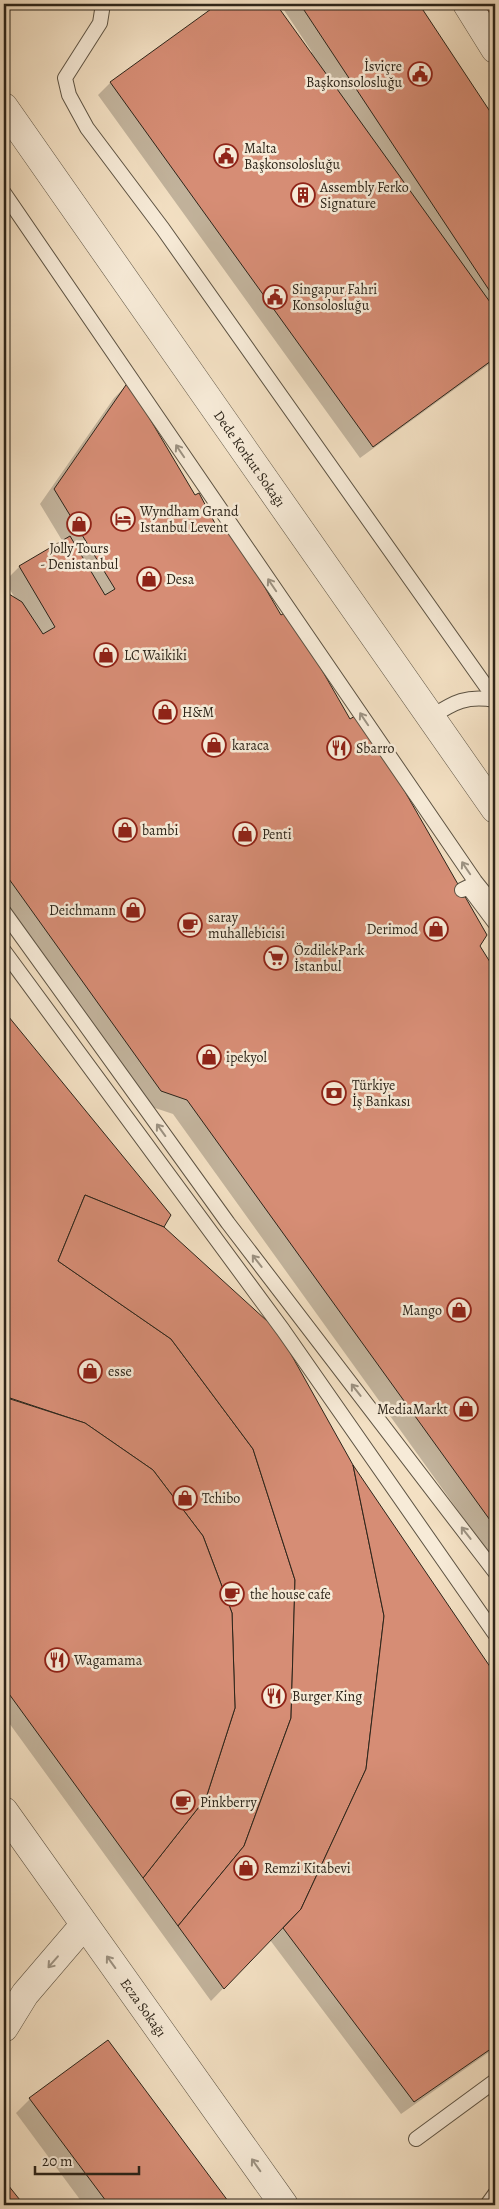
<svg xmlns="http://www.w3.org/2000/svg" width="499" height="2209" viewBox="0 0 499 2209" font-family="Alegreya,serif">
  <rect width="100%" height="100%" fill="#f3e0c3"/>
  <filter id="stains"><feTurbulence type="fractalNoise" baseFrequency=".004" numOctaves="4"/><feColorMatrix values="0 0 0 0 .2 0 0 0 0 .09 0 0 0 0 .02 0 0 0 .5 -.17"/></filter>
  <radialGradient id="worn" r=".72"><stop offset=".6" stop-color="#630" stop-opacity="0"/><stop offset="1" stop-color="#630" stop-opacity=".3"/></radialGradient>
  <!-- shadow -->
  <g fill="#0003">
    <polygon points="220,4 274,4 310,53 312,52 280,4 418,4 495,121 495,360 360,458 98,95 110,83"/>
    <polygon points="128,384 194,497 495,973 495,1562 173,1114 146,1105 4,907 4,592 16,600 5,581 20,566 63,542 40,504 114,398"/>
    <polygon points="4,1013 170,1215 163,1227 352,1466 495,1676 495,2048 401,2114 270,1940 211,2001 4,1716"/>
    <polygon points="108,2041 229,2205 84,2205 16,2113 30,2099"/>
  </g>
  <!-- building -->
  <g fill="#d68d75" stroke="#2d251a">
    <polygon points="218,4 276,4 495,309 495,358 373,447 110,82"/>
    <polygon points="300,4 419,4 495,119 495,299"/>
    <polygon points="477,4 495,4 495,32"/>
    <polygon points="128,382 195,495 199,493 219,531 229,526 281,615 288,611 350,719 360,713 487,935 480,946 495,970 495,1527 187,1100 161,1091 4,872 4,591 22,602 43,634 55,627 19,566 70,536 105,595 115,589 54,489"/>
    <polygon points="4,1011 171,1215 164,1227 85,1195 58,1261 171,1339 253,1449 295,1580 291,1718 244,1846 178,1926 143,1878 206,1798 235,1708 232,1613 203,1536 153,1470 85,1423 7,1397 4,1393"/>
    <polygon points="85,1195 164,1227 278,1331 353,1465 384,1616 366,1769 301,1909 224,1989 178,1926 244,1846 291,1718 295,1580 253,1449 171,1339 58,1261"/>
    <polygon points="4,1397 85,1423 153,1470 203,1536 232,1613 235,1708 206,1798 143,1878 4,1687"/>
    <polygon points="353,1465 495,1674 495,2046 414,2102 283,1928 301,1909 366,1769 384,1616"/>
    <polygon points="108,2040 231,2205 109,2205 29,2098"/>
    <polygon points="4,2180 24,2205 4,2205"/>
  </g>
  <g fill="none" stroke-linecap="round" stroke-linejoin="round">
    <!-- service casing -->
    <g stroke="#5e5444" stroke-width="16">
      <g id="service">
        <polyline points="103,4 100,23 65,78 69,95 87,128 163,229 495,699"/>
        <polyline points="4,193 475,881 495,906"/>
        <path d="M431,717C454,702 467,695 495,700"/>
        <polyline points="462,890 468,887 495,923"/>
        <polyline points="4,912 228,1223 495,1572"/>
        <polyline points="4,951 283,1330 495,1634"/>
        <polyline points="416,2139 495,2081"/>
        <polyline points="487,2205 495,2194"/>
      </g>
    </g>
    <!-- minor casing -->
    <g stroke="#5e5444" stroke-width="29">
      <g id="minor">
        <polyline points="467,4 495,49"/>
        <path id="s1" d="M4,107L495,809"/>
      </g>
    </g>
    <!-- tertiary casing -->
    <g stroke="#5e5444" stroke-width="29">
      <g id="tertiary">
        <path id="s2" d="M4,1811L284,2205"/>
        <polyline points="4,2028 25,1994 84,1925"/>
      </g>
    </g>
    <!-- service -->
    <use href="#service" stroke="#f7ebd8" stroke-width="14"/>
    <!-- minor -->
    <use href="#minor" stroke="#f7ebd8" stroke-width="28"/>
    <!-- tertiary -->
    <use href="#tertiary" stroke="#f7ebd8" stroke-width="28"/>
  </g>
  <!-- one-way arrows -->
  <defs><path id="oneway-shaft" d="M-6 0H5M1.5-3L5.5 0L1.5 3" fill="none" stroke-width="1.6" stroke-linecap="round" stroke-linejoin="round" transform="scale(1.25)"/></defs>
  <g stroke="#9c9282">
    <use href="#oneway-shaft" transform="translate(180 451) rotate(-124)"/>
    <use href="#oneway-shaft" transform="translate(272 585) rotate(-124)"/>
    <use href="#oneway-shaft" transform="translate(364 719) rotate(-124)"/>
    <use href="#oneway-shaft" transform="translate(466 868) rotate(-124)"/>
    <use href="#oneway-shaft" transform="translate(161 1130) rotate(-126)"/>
    <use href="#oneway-shaft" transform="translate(257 1261) rotate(-128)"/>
    <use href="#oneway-shaft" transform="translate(356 1390) rotate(-128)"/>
    <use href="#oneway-shaft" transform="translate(466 1533) rotate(-128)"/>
    <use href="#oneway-shaft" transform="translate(53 1962) rotate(131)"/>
    <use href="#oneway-shaft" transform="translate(111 1962) rotate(-126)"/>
    <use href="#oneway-shaft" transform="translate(256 2165) rotate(-125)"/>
  </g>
  <!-- icons -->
  <defs>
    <g id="civic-ring" transform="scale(1.25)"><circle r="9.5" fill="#f7ebd8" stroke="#8f2418" stroke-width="1.5"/><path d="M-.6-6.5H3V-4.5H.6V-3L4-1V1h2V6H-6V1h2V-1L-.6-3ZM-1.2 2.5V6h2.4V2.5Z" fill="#8f2418"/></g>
    <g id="building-ring" transform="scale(1.25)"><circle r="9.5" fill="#f7ebd8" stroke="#8f2418" stroke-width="1.5"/><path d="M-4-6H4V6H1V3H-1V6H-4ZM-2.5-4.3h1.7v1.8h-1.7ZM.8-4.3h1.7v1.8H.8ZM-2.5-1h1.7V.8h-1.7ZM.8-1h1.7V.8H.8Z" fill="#8f2418"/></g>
    <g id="hotel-ring" transform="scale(1.25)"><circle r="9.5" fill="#f7ebd8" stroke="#8f2418" stroke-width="1.5"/><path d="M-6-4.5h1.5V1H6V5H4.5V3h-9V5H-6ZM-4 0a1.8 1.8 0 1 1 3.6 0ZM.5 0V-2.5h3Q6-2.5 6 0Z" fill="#8f2418"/></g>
    <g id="shop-ring" transform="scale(1.25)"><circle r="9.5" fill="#f7ebd8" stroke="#8f2418" stroke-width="1.5"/><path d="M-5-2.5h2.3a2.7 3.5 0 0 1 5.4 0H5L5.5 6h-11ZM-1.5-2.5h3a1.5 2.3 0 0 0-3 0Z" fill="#8f2418"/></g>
    <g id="restaurant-ring" transform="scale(1.25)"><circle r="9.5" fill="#f7ebd8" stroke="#8f2418" stroke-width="1.5"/><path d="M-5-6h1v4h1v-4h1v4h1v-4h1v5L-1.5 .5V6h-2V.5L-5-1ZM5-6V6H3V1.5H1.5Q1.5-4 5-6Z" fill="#8f2418"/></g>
    <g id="cafe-ring" transform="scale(1.25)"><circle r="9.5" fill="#f7ebd8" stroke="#8f2418" stroke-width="1.5"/><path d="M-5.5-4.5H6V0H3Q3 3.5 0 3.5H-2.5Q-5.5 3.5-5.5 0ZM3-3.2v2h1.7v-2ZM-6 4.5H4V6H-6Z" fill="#8f2418"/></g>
    <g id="supermarket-ring" transform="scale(1.25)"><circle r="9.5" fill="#f7ebd8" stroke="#8f2418" stroke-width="1.5"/><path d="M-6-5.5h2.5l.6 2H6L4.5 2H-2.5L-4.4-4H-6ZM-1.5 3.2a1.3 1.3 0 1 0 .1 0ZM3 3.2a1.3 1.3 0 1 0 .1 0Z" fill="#8f2418"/></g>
    <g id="bank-ring" transform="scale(1.25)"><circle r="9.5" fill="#f7ebd8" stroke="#8f2418" stroke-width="1.5"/><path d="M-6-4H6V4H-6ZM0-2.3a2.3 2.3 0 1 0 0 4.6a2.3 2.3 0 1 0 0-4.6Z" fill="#8f2418"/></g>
  </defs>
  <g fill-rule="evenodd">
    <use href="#civic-ring" x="420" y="74"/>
    <use href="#civic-ring" x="226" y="156"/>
    <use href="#building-ring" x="303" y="195"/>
    <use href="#civic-ring" x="275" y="297"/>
    <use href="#hotel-ring" x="123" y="519"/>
    <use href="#shop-ring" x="79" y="524"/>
    <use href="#shop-ring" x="149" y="579"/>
    <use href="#shop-ring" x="106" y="655"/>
    <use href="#shop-ring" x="165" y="712"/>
    <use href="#shop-ring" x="214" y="745"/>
    <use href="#restaurant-ring" x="339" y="748"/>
    <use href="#shop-ring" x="125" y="830"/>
    <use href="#shop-ring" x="245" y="834"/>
    <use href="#shop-ring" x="133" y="910"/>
    <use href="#cafe-ring" x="190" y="925"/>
    <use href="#shop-ring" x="436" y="929"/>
    <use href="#supermarket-ring" x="276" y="958"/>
    <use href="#shop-ring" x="209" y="1057"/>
    <use href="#bank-ring" x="334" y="1093"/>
    <use href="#shop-ring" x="459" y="1310"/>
    <use href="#shop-ring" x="90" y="1371"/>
    <use href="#shop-ring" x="466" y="1409"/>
    <use href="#shop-ring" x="185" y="1498"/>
    <use href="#cafe-ring" x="232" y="1594"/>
    <use href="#restaurant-ring" x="57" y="1660"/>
    <use href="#restaurant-ring" x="274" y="1696"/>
    <use href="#cafe-ring" x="183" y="1802"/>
    <use href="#shop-ring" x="246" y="1868"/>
  </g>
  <g text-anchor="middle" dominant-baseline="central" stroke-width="5" stroke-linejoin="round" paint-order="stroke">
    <!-- poi labels -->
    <g font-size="14" fill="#2d251a" stroke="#f7ebd8" text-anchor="start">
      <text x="402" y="66" text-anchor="end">İsviçre<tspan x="402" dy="16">Başkonsolosluğu</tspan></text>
      <text x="244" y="148">Malta<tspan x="244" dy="16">Başkonsolosluğu</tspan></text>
      <text x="320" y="187">Assembly Ferko<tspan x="320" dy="16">Signature</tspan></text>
      <text x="292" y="289">Singapur Fahri<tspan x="292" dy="16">Konsolosluğu</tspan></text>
      <text x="140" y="511">Wyndham Grand<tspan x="140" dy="16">Istanbul Levent</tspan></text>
      <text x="79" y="548" text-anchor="middle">Jolly Tours<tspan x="79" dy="16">- Denistanbul</tspan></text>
      <text x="166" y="579">Desa</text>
      <text x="124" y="655">LC Waikiki</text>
      <text x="182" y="712">H&amp;M</text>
      <text x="232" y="745">karaca</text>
      <text x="356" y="748">Sbarro</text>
      <text x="142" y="830">bambi</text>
      <text x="262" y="834">Penti</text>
      <text x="116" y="910" text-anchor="end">Deichmann</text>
      <text x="208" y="917">saray<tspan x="208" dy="16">muhallebicisi</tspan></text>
      <text x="418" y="929" text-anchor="end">Derimod</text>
      <text x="294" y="950">ÖzdilekPark<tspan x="294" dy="16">İstanbul</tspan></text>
      <text x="226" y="1057">ipekyol</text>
      <text x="352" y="1085">Türkiye<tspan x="352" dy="16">İş Bankası</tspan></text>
      <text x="442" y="1310" text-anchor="end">Mango</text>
      <text x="108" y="1371">esse</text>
      <text x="448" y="1409" text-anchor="end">MediaMarkt</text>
      <text x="202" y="1498">Tchibo</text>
      <text x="250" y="1594">the house cafe</text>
      <text x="74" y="1660">Wagamama</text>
      <text x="292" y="1696">Burger King</text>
      <text x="200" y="1802">Pinkberry</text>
      <text x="264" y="1868">Remzi Kitabevi</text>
    </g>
    <!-- street labels -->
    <g font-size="14" fill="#2d251a" stroke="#f7ebd8">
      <text stroke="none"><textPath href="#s1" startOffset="429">Dede Korkut Sokağı</textPath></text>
      <text stroke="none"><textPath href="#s2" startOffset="241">Ecza Sokağı</textPath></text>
    </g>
  </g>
  <!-- margin -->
  <rect width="499" height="2209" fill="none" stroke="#f3e0c3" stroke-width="20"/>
  <rect x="5" y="5" width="489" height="2199" fill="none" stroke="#2d251a" stroke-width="2.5"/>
  <rect x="10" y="10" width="479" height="2189" fill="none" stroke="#2d251a"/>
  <!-- scale -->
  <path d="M35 2166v8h104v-8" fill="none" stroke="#2d251a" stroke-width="2.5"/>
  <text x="42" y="2166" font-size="15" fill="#2d251a" stroke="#f7ebd8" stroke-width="4" paint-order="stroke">20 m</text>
  <rect width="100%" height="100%" filter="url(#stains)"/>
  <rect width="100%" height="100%" fill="url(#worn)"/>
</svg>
